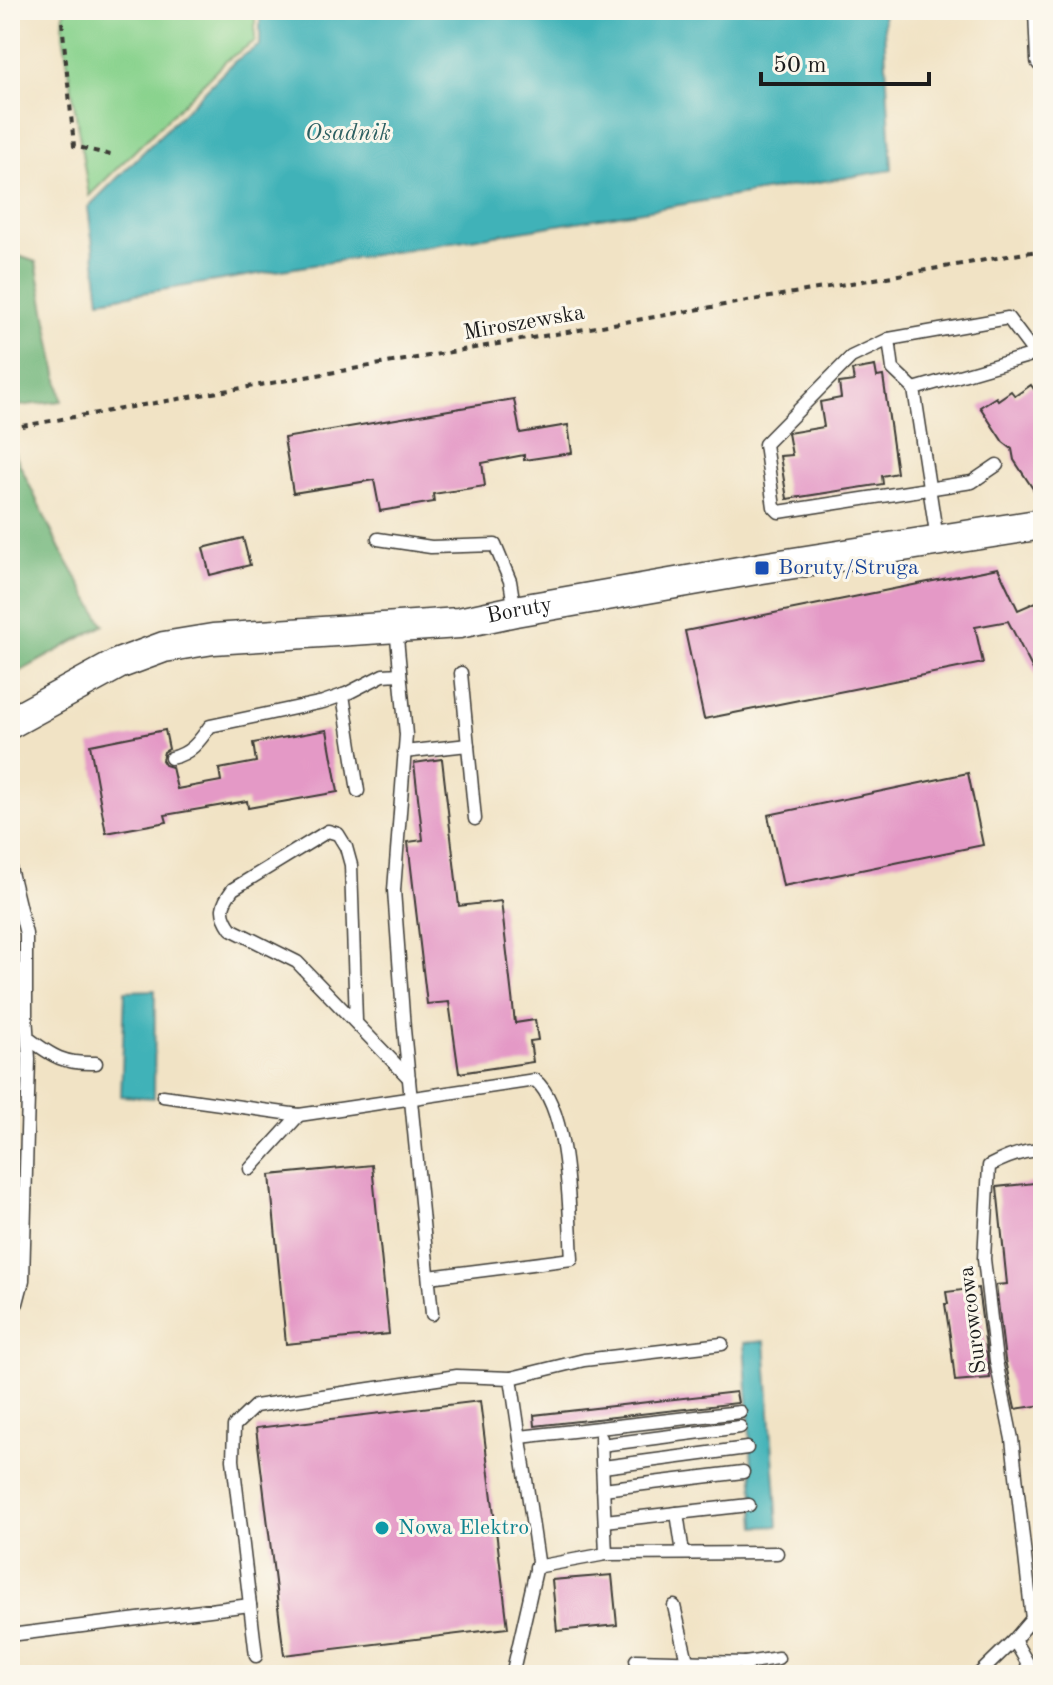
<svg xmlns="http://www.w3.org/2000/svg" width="1053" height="1685" viewBox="0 0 1053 1685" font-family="'Old Standard TT',serif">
  <rect width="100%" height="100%" fill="#fbf7ec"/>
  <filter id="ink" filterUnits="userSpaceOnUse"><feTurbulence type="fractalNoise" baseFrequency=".0125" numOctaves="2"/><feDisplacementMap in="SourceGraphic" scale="16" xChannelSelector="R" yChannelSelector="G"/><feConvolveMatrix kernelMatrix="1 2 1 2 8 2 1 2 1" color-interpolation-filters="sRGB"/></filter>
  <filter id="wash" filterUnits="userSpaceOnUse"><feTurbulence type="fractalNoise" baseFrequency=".006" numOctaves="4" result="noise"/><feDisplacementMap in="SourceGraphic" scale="32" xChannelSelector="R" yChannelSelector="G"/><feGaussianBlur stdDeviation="1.8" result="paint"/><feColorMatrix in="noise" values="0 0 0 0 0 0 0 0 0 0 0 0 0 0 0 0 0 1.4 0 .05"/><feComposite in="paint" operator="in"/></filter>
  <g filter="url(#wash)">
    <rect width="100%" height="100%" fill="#f1e3c5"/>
    <!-- green -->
    <polygon fill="#8ad38e" stroke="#537855" stroke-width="2" points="64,10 255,10 255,41 227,60 89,196 63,34"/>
    <!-- forest -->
    <g fill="#6fb579" stroke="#46684a" stroke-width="2">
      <polygon points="10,253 36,262 62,401 10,407"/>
      <polygon points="10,444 60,549 104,625 10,677"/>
    </g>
    <!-- water -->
    <g fill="#41b2b8" stroke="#2e676a" stroke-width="2">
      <polygon points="260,10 883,10 892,170 100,300 88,207 235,61 260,45"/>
      <polygon points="155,990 154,1098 121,1096 125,991"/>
      <polygon points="765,1341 778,1526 756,1527 744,1343"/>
    </g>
    <g id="blocks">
      <!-- building -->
      <g fill="#e499c6">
        <polygon points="875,366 877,377 883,376 897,473 882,476 883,484 787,499 780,456 792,455 788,433 824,427 820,402 841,398 839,383 854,381 852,370"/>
        <polygon points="1031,385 1043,402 1043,504 1014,460 1012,449 1003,442 980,407 996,397 998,400 1011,391 1015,396"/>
        <polygon points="514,399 520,433 568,425 572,453 524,460 524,455 482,463 485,486 433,494 434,502 380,511 374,480 293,493 284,438"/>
        <polygon points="243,538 250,565 210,575 203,548"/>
        <polygon points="998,568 1018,610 1043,599 1043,689 1008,621 975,627 983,663 704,719 685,631"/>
        <polygon points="165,730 169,749 164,752 162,760 165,765 172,767 177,789 221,781 219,769 256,762 253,743 327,730 338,792 248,808 247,801 165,815 167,822 106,833 90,745"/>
        <polygon points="442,759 459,906 501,901 515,1023 535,1020 538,1040 530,1041 533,1062 459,1073 449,1002 427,1004 408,842 423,840 414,763"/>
        <polygon points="968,773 983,845 783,886 768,815"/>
        <polygon points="372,1165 389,1334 286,1344 270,1175"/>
        <polygon points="1043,1182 1043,1405 1015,1409 1005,1360 996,1285 1007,1284 997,1187"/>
        <polygon points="978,1288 990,1378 955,1381 950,1336 945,1304 948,1304 946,1292"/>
        <polygon points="736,1392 738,1403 535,1426 534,1415"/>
        <polygon points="480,1401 508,1628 284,1655 256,1428"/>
        <polygon points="612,1575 617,1625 557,1631 552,1580"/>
      </g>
    </g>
  </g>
  <g filter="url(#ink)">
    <use href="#blocks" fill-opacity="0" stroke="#3c3a35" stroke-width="2"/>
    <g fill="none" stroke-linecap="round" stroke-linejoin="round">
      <!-- service casing -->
      <g stroke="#3c3a35" stroke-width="15">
        <g id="service">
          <polyline points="889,339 893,369 914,389"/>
          <polyline points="997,465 972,482 779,512 774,507 765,444 851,357 889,339 1008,318 1035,354"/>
          <polyline points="378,539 431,547 495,545 510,581 515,611"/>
          <polyline points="937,539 914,389 1035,354 1043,349"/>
          <polyline points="396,627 406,735 394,890 404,1029 432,1314"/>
          <polyline points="461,673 475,819"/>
          <polyline points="343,695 358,791"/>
          <polyline points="404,752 468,745"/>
          <path d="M171,758C190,754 199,742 210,726L323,702L346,694L383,675L400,674"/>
          <polyline points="10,868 26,934 26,1015 29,1059 23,1280 17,1303 10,1310"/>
          <path d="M356,1021L351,865L346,847L338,834L328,831L233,889C221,905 219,912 231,929L297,962L409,1078"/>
          <path d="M28,1038C53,1057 64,1064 96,1063"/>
          <path d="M163,1096L299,1115L535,1080C570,1109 569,1215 572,1259L429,1277"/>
          <polyline points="250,1169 299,1115"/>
          <polyline points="511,1378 584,1360 722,1344"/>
          <polyline points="520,1437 740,1412"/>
          <polyline points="601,1438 606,1554"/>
          <polyline points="601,1445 740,1427"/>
          <polyline points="603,1467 747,1448"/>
          <polyline points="603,1489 743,1472"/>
          <polyline points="677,1513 683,1553"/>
          <polyline points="605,1521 749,1505"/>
          <polyline points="536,1567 606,1554 777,1553"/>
          <polyline points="674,1606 687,1661"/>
          <path d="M1032,1619L1012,1439L996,1361L984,1259L989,1166C1006,1157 1024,1150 1043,1150"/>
          <polyline points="10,1635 250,1605"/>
          <polyline points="1014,1640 1031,1669 1032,1675"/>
          <polyline points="256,1656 233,1460 234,1426 255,1406 457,1376 511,1378 538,1561 512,1675"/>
          <polyline points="636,1660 745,1663"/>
          <polyline points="747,1675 745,1663 778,1658"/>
          <polyline points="978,1675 1014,1640 1032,1619 1043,1617"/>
        </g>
      </g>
      <!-- minor casing -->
      <g stroke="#3c3a35" stroke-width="27">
        <polyline id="minor" points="1041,10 1043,60"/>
      </g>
      <!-- tertiary casing -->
      <g stroke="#3c3a35" stroke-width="33">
        <g id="tertiary">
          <path id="s1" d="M10,723L118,664L164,647L213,639L459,623L515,611L762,568L1043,524"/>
        </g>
      </g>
      <!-- path -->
      <g stroke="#3c3a35" stroke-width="4" stroke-dasharray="6 6" stroke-linecap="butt">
        <polyline points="61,10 74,146 111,155"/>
        <polyline points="10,428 1043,250"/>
      </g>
      <!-- service -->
      <use href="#service" stroke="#fff" stroke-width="12"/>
      <!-- minor -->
      <use href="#minor" stroke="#fff" stroke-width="24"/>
      <!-- tertiary -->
      <use href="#tertiary" stroke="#fff" stroke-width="30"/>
    </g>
  </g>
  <!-- markers -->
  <rect fill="#1a4fb4" stroke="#fbf7ec" stroke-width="3" x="754" y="560" width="16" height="16" rx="4"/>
  <circle fill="#0f9aa8" stroke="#fbf7ec" stroke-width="3" cx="382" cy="1528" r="8"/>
  <g text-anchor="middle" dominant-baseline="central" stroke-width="6" stroke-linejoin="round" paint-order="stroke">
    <!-- street labels -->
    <g font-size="22" fill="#1c1c1c" stroke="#fbf7ec">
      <text transform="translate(524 323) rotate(-10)">Miroszewska</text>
      <text stroke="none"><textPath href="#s1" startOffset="530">Boruty</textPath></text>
      <text transform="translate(973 1320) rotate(-97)">Surowcowa</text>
    </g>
    <!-- transit labels -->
    <g font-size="22" fill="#164399" stroke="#fbf7ec" text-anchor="start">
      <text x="778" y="568">Boruty/Struga</text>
    </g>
    <!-- culture labels -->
    <g font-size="22" fill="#0d838f" stroke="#fbf7ec" text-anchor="start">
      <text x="398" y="1528">Nowa Elektro</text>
    </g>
    <!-- water labels -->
    <g font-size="24" font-style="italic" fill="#2d6062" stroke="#fbf7ec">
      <text x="348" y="134">Osadnik</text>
    </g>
  </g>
  <!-- margin -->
  <rect width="1053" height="1685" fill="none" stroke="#fbf7ec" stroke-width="40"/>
  <!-- scale -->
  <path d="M761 72v12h168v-12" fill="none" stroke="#1c1c1c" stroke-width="4"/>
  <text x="773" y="72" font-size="24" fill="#1c1c1c" stroke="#fbf7ec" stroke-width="6" paint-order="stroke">50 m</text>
</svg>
